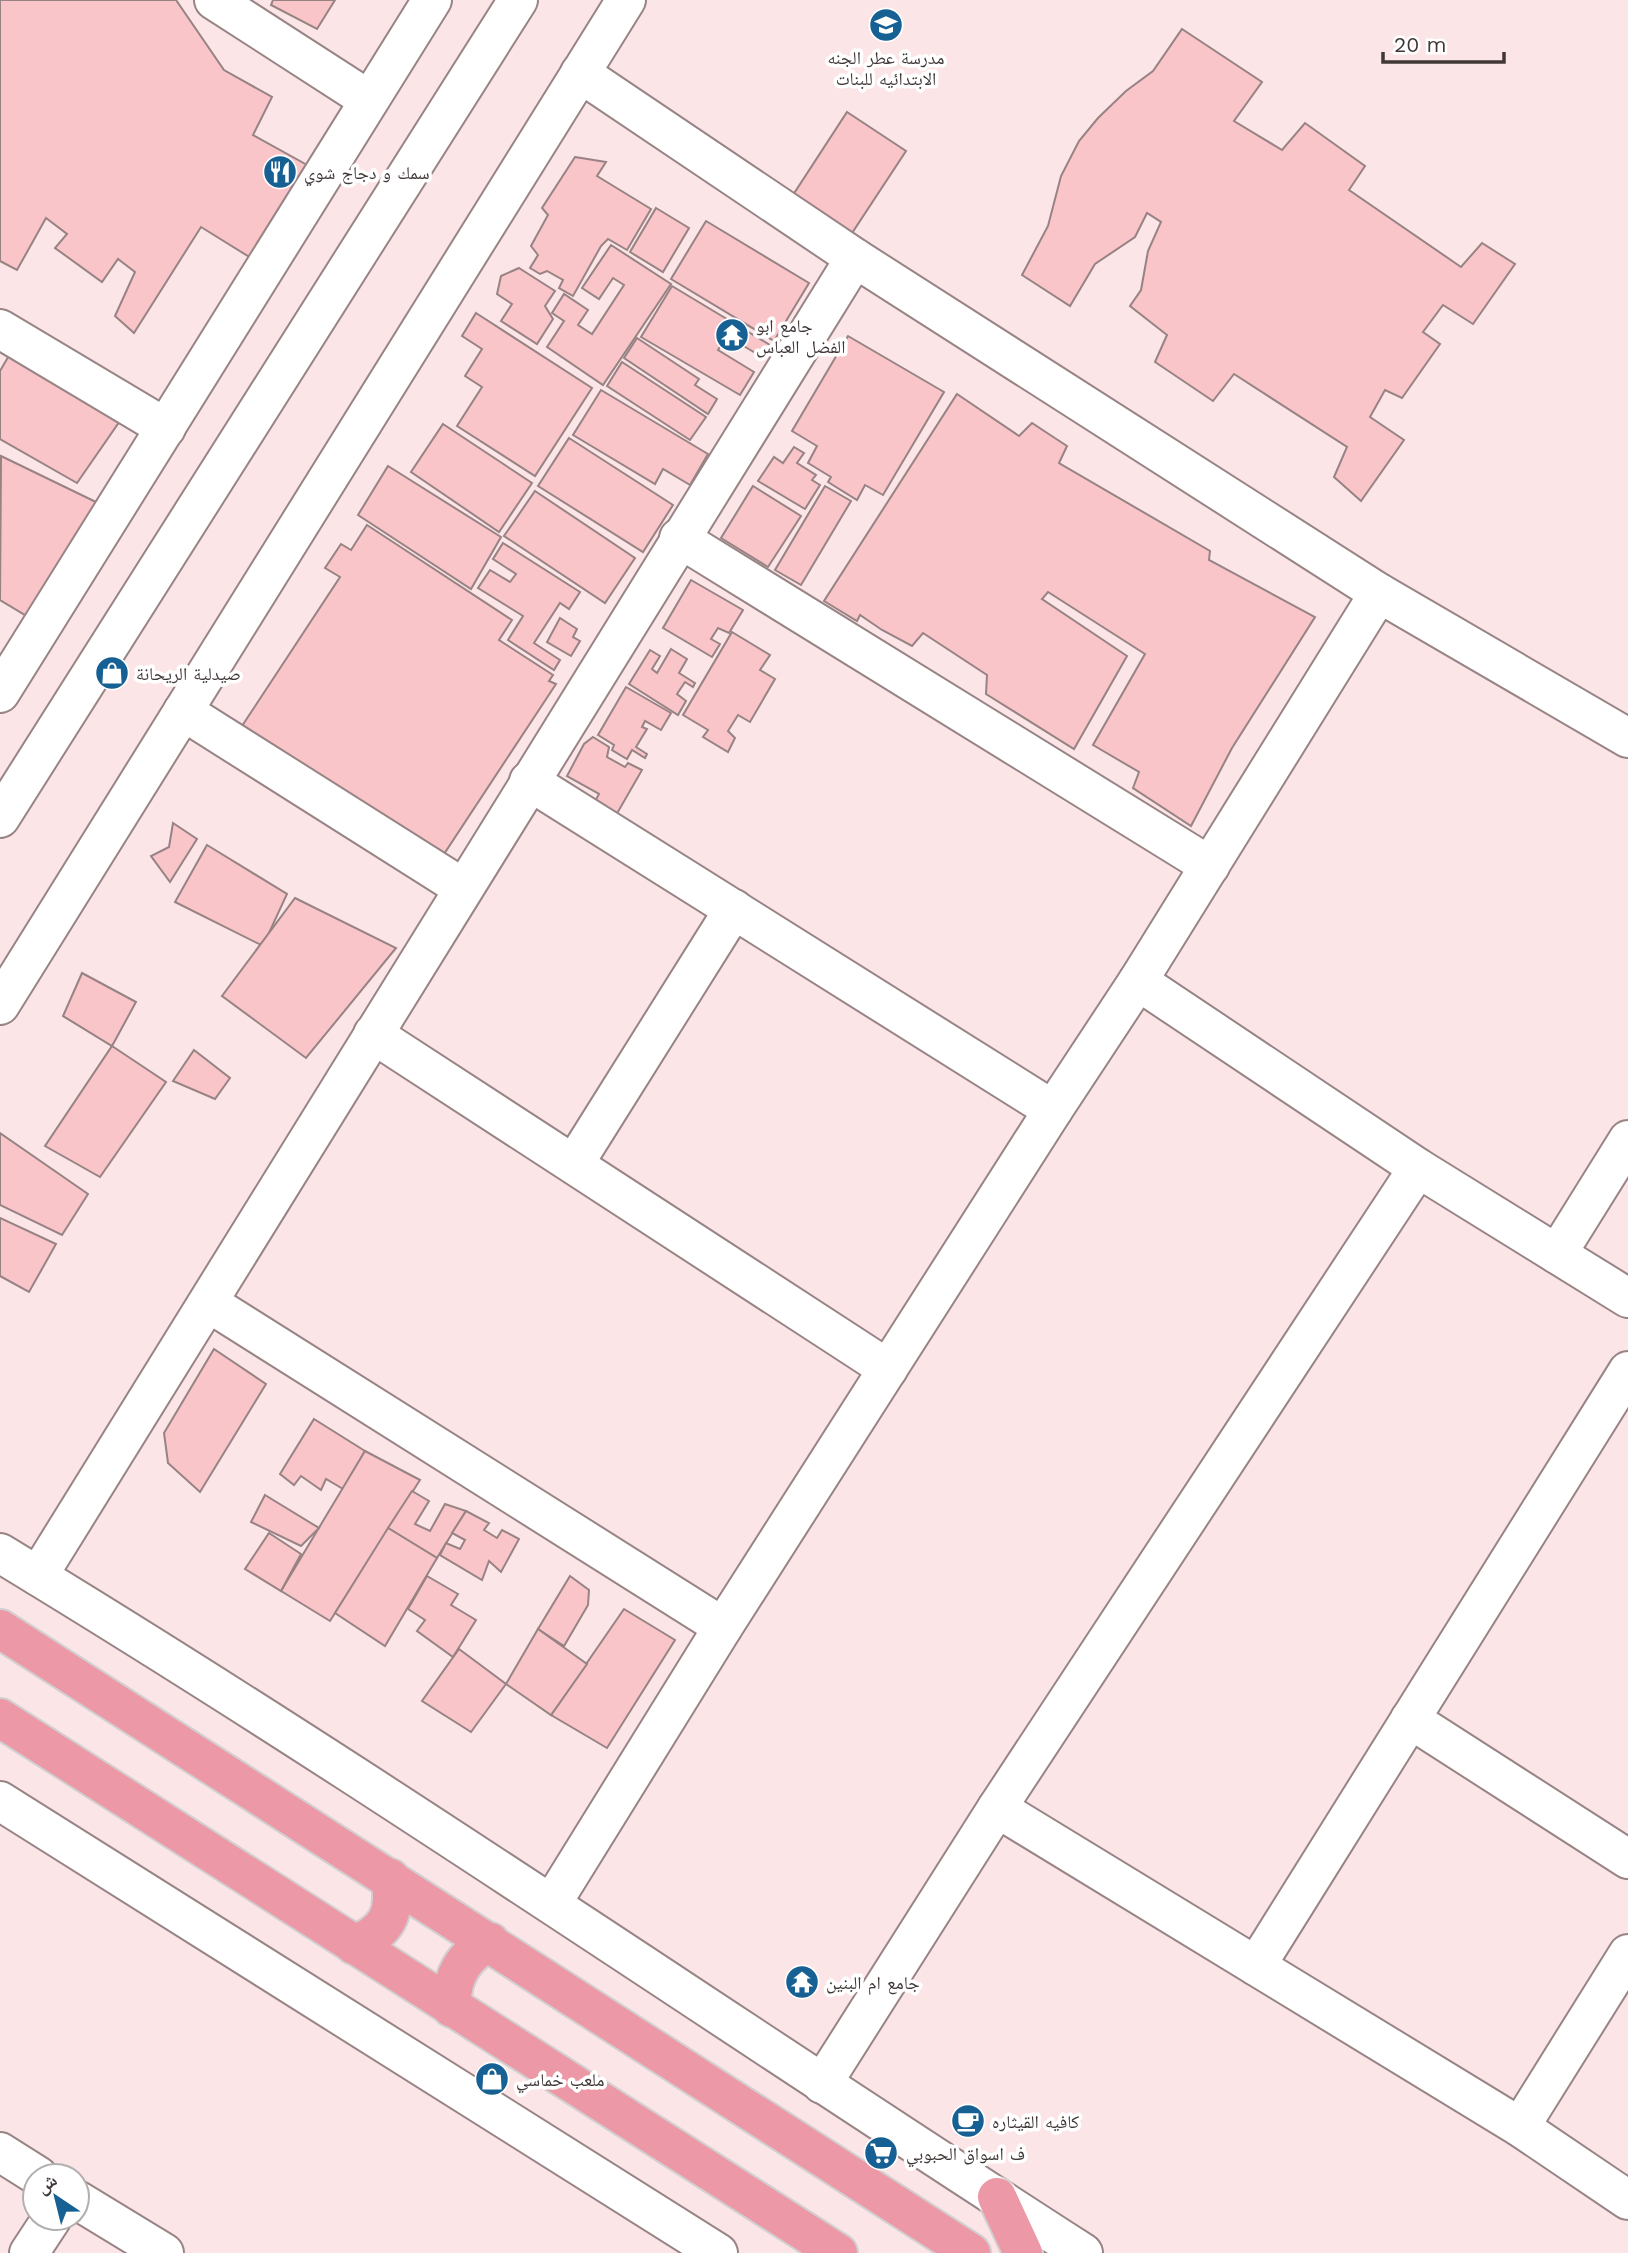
<svg xmlns="http://www.w3.org/2000/svg" width="1628" height="2253" viewBox="0 0 1628 2253" font-family="'Work Sans','Noto Naskh Arabic',sans-serif">
  <rect width="100%" height="100%" fill="#fce5e6"/>
  <!-- building -->
  <g fill="#f9c5c8" stroke="#978284" stroke-width="2">
    <polygon points="0,0 176,0 224,70 272,97 253,135 309,166 251,258 201,227 134,333 115,316 135,272 118,259 102,282 55,248 67,234 46,218 17,270 0,261"/>
    <polygon points="273,0 335,0 317,29 271,5"/>
    <polygon points="1182,29 1262,82 1234,121 1282,150 1305,123 1365,166 1349,190 1461,267 1482,243 1515,264 1473,324 1443,305 1423,332 1440,344 1402,398 1385,390 1370,417 1404,440 1361,501 1334,477 1347,447 1234,374 1213,401 1155,362 1167,335 1130,306 1141,290 1148,251 1161,222 1147,213 1135,237 1095,264 1070,306 1022,275 1048,226 1061,176 1079,141 1098,118 1126,91 1153,71"/>
    <polygon points="847,112 906,151 852,233 793,195"/>
    <polygon points="575,157 606,162 597,176 651,209 627,250 608,239 601,246 573,296 559,288 563,280 547,271 540,274 530,268 538,255 531,246 548,215 542,208"/>
    <polygon points="656,208 689,228 663,272 630,252"/>
    <polygon points="706,221 809,283 774,341 671,279"/>
    <polygon points="611,245 671,284 603,385 547,347 564,321 552,313 564,294 588,310 578,325 592,334 624,285 613,278 599,299 582,288"/>
    <polygon points="519,268 555,291 545,306 553,319 537,344 501,321 512,304 497,294 501,276"/>
    <polygon points="672,286 770,345 762,357 727,336 718,350 754,372 740,395 641,337"/>
    <polygon points="476,313 592,388 535,476 457,426 482,387 465,376 482,349 462,336"/>
    <polygon points="848,336 944,392 883,495 865,485 857,500 828,482 831,477 808,463 817,446 792,431"/>
    <polygon points="637,338 699,379 695,385 717,399 708,414 624,358"/>
    <polygon points="11,352 124,415 77,483 0,439 0,371"/>
    <polygon points="622,362 706,417 690,440 607,386"/>
    <polygon points="601,390 708,454 690,485 663,469 655,484 573,435"/>
    <polygon points="957,394 1019,436 1032,423 1067,446 1059,463 1210,551 1209,560 1315,617 1232,748 1191,826 1133,788 1139,772 1093,745 1145,654 1048,592 1042,599 1127,656 1074,749 986,694 987,675 923,633 912,646 882,630 860,615 857,621 824,601"/>
    <polygon points="443,424 532,483 499,532 411,472"/>
    <polygon points="569,438 673,505 643,552 538,486"/>
    <polygon points="794,447 804,453 797,463 816,475 812,480 820,485 805,509 758,481 774,457 783,463"/>
    <polygon points="1,456 96,502 30,618 0,600"/>
    <polygon points="388,466 501,537 471,589 358,515"/>
    <polygon points="753,486 801,516 768,567 721,538"/>
    <polygon points="825,486 851,501 801,585 775,570"/>
    <polygon points="535,491 635,558 605,603 504,536"/>
    <polygon points="367,525 512,620 499,640 553,675 549,681 556,684 442,857 242,726 340,577 325,568 341,544 351,550"/>
    <polygon points="503,543 580,592 569,609 560,603 534,643 560,660 554,670 508,640 523,616 478,588 490,570 510,582 516,574 493,559"/>
    <polygon points="691,580 743,610 729,633 718,628 711,639 720,644 712,657 663,628"/>
    <polygon points="560,618 577,629 573,637 580,641 571,656 547,642"/>
    <polygon points="732,632 770,655 760,670 775,679 750,722 738,715 728,731 735,738 728,752 703,737 708,730 683,715"/>
    <polygon points="671,649 687,659 679,673 695,683 693,687 685,682 677,694 686,701 678,715 629,684 650,650 660,656 652,669 657,673"/>
    <polygon points="626,687 671,713 661,730 645,721 642,727 647,729 636,747 647,754 645,758 632,750 627,759 612,750 614,745 598,735"/>
    <polygon points="593,737 609,747 607,757 625,767 628,763 642,770 615,817 593,805 599,794 567,776 584,744"/>
    <polygon points="173,823 197,839 170,882 151,856 169,847"/>
    <polygon points="207,845 287,894 263,946 175,902"/>
    <polygon points="295,898 396,948 306,1058 222,996"/>
    <polygon points="82,973 136,1002 112,1046 63,1016"/>
    <polygon points="112,1046 166,1082 100,1177 45,1146"/>
    <polygon points="194,1050 230,1078 215,1099 173,1081"/>
    <polygon points="0,1133 88,1194 62,1235 0,1205"/>
    <polygon points="0,1218 56,1244 29,1292 0,1276"/>
    <polygon points="214,1349 266,1384 200,1492 168,1463 164,1433"/>
    <polygon points="314,1419 365,1451 343,1489 326,1479 321,1490 301,1476 294,1485 280,1474"/>
    <polygon points="365,1451 420,1480 330,1621 281,1591"/>
    <polygon points="412,1491 429,1501 415,1524 430,1531 445,1504 466,1511 437,1558 388,1528"/>
    <polygon points="265,1495 319,1528 301,1546 251,1522"/>
    <polygon points="466,1511 489,1523 484,1530 497,1538 502,1530 519,1539 501,1572 489,1561 482,1580 440,1555 446,1543 460,1549 465,1540 452,1533"/>
    <polygon points="388,1528 437,1558 385,1646 335,1613"/>
    <polygon points="269,1533 301,1554 281,1591 245,1569"/>
    <polygon points="427,1576 458,1594 451,1605 476,1620 453,1657 417,1631 425,1620 408,1609"/>
    <polygon points="570,1576 589,1590 588,1605 564,1646 538,1629"/>
    <polygon points="624,1609 675,1640 607,1748 551,1715"/>
    <polygon points="538,1629 587,1664 551,1715 506,1684"/>
    <polygon points="459,1649 506,1684 471,1732 422,1701"/>
  </g>
  <g fill="none" stroke-linecap="round" stroke-linejoin="round">
    <!-- minor casing -->
    <g stroke="#988485" stroke-width="42">
      <g id="minor">
        <polyline points="214,0 369,100"/>
        <polyline points="580,73 855,258 1379,593 1628,738"/>
        <polyline points="0,329 166,428"/>
        <polyline points="679,538 1210,866"/>
        <polyline points="0,693 432,0"/>
        <polyline points="183,711 463,888"/>
        <polyline points="529,781 1053,1110"/>
        <polyline points="0,818 518,0"/>
        <polyline points="1138,981 1418,1168 1628,1298"/>
        <polyline points="0,1005 626,0"/>
        <polyline points="373,1034 888,1369"/>
        <polyline points="574,1164 734,909"/>
        <polyline points="1557,1254 1628,1140"/>
        <polyline points="209,1303 723,1627"/>
        <path d="M0,1553C368,1776 722,2021 1083,2253"/>
        <path d="M38,1576C312,1138 580,696 855,258"/>
        <polyline points="1410,1719 1628,1859"/>
        <polyline points="0,1801 718,2253"/>
        <polyline points="997,1808 1520,2127 1628,2200"/>
        <polyline points="552,1903 723,1627 1053,1110 1138,981 1379,593"/>
        <polyline points="1256,1966 1628,1371"/>
        <polyline points="822,2084 997,1808 1418,1168"/>
        <polyline points="1520,2127 1628,1954"/>
        <polyline points="0,2152 38,2176"/>
        <polyline points="77,2200 164,2253"/>
        <polyline points="29,2253 52,2218"/>
      </g>
    </g>
    <!-- major casing -->
    <g stroke="#d1cfcf" stroke-width="42">
      <g id="major">
        <polyline points="0,1629 971,2253"/>
        <polyline points="0,1718 838,2253"/>
        <path d="M354,1945C387,1932 397,1913 390,1878"/>
        <path d="M452,2008C450,1978 463,1955 490,1942"/>
        <polyline points="997,2197 1023,2253"/>
      </g>
    </g>
    <!-- minor -->
    <use href="#minor" stroke="#fff" stroke-width="38"/>
    <!-- major -->
    <use href="#major" stroke="#ed98a6" stroke-width="38"/>
  </g>
  <!-- icons -->
  <defs>
    <g id="school-disc" transform="scale(1.75)"><circle r="9.5" fill="#176094" stroke="#fff"/><path d="M0-5L7-2L0 1L-7-2ZM-4 1L0 2.5L4 1V4Q0 6-4 4Z" fill="#fff"/></g>
    <g id="restaurant-disc" transform="scale(1.75)"><circle r="9.5" fill="#176094" stroke="#fff"/><path d="M-5-6h1v4h1v-4h1v4h1v-4h1v5L-1.5 .5V6h-2V.5L-5-1ZM5-6V6H3V1.5H1.5Q1.5-4 5-6Z" fill="#fff"/></g>
    <g id="temple-disc" transform="scale(1.75)"><circle r="9.5" fill="#176094" stroke="#fff"/><path d="M0-6L5-2H3V0L6.5 2.5H4V6H1.5V3h-3V6H-4V2.5H-6.5L-3 0V-2H-5Z" fill="#fff"/></g>
    <g id="shop-disc" transform="scale(1.75)"><circle r="9.5" fill="#176094" stroke="#fff"/><path d="M-5-2.5h2.3a2.7 3.5 0 0 1 5.4 0H5L5.5 6h-11ZM-1.5-2.5h3a1.5 2.3 0 0 0-3 0Z" fill="#fff"/></g>
    <g id="cafe-disc" transform="scale(1.75)"><circle r="9.5" fill="#176094" stroke="#fff"/><path d="M-5.5-4.5H6V0H3Q3 3.5 0 3.5H-2.5Q-5.5 3.5-5.5 0ZM3-3.2v2h1.7v-2ZM-6 4.5H4V6H-6Z" fill="#fff"/></g>
    <g id="supermarket-disc" transform="scale(1.75)"><circle r="9.5" fill="#176094" stroke="#fff"/><path d="M-6-5.5h2.5l.6 2H6L4.5 2H-2.5L-4.4-4H-6ZM-1.5 3.2a1.3 1.3 0 1 0 .1 0ZM3 3.2a1.3 1.3 0 1 0 .1 0Z" fill="#fff"/></g>
  </defs>
  <g fill-rule="evenodd">
    <use href="#school-disc" x="886" y="25"/>
    <use href="#restaurant-disc" x="280" y="172"/>
    <use href="#temple-disc" x="732" y="335"/>
    <use href="#shop-disc" x="112" y="673"/>
    <use href="#temple-disc" x="802" y="1982"/>
    <use href="#shop-disc" x="492" y="2079"/>
    <use href="#cafe-disc" x="968" y="2121"/>
    <use href="#supermarket-disc" x="881" y="2153"/>
  </g>
  <g text-anchor="middle" dominant-baseline="central" stroke-width="7" stroke-linejoin="round" paint-order="stroke">
    <!-- poi labels -->
    <g font-size="18" fill="#403737" stroke="#fff" text-anchor="start">
      <text x="886" y="57" text-anchor="middle">مدرسة عطر الجنه<tspan x="886" dy="21">الابتدائيه للبنات</tspan></text>
      <text x="304" y="172">سمك و دجاج شوي</text>
      <text x="756" y="325">جامع ابو<tspan x="756" dy="21">الفضل العباس</tspan></text>
      <text x="136" y="673">صيدلية الريحانة</text>
      <text x="826" y="1982">جامع ام البنين</text>
      <text x="516" y="2079">ملعب خماسي</text>
      <text x="992" y="2121">كافيه القيثاره</text>
      <text x="906" y="2153">ف اسواق الحبوبي</text>
    </g>
  </g>
  <!-- north arrow -->
  <g transform="translate(56 2197) rotate(325)"><circle r="33" fill="#ffffff" stroke="#b3afaf" stroke-width="2"/>
  <path d="M0-5L12 26L0 18L-12 26Z" fill="#176094"/>
  <text y="-10" font-size="19" font-weight="bold" text-anchor="middle" fill="#403737">ش</text>
  </g>
  <!-- scale -->
  <path d="M1383 52v10h121v-10" fill="none" stroke="#403737" stroke-width="3.5"/>
  <text x="1394" y="52" font-size="21" fill="#403737" stroke="#ffffff" stroke-width="5" paint-order="stroke">20 m</text>
</svg>
